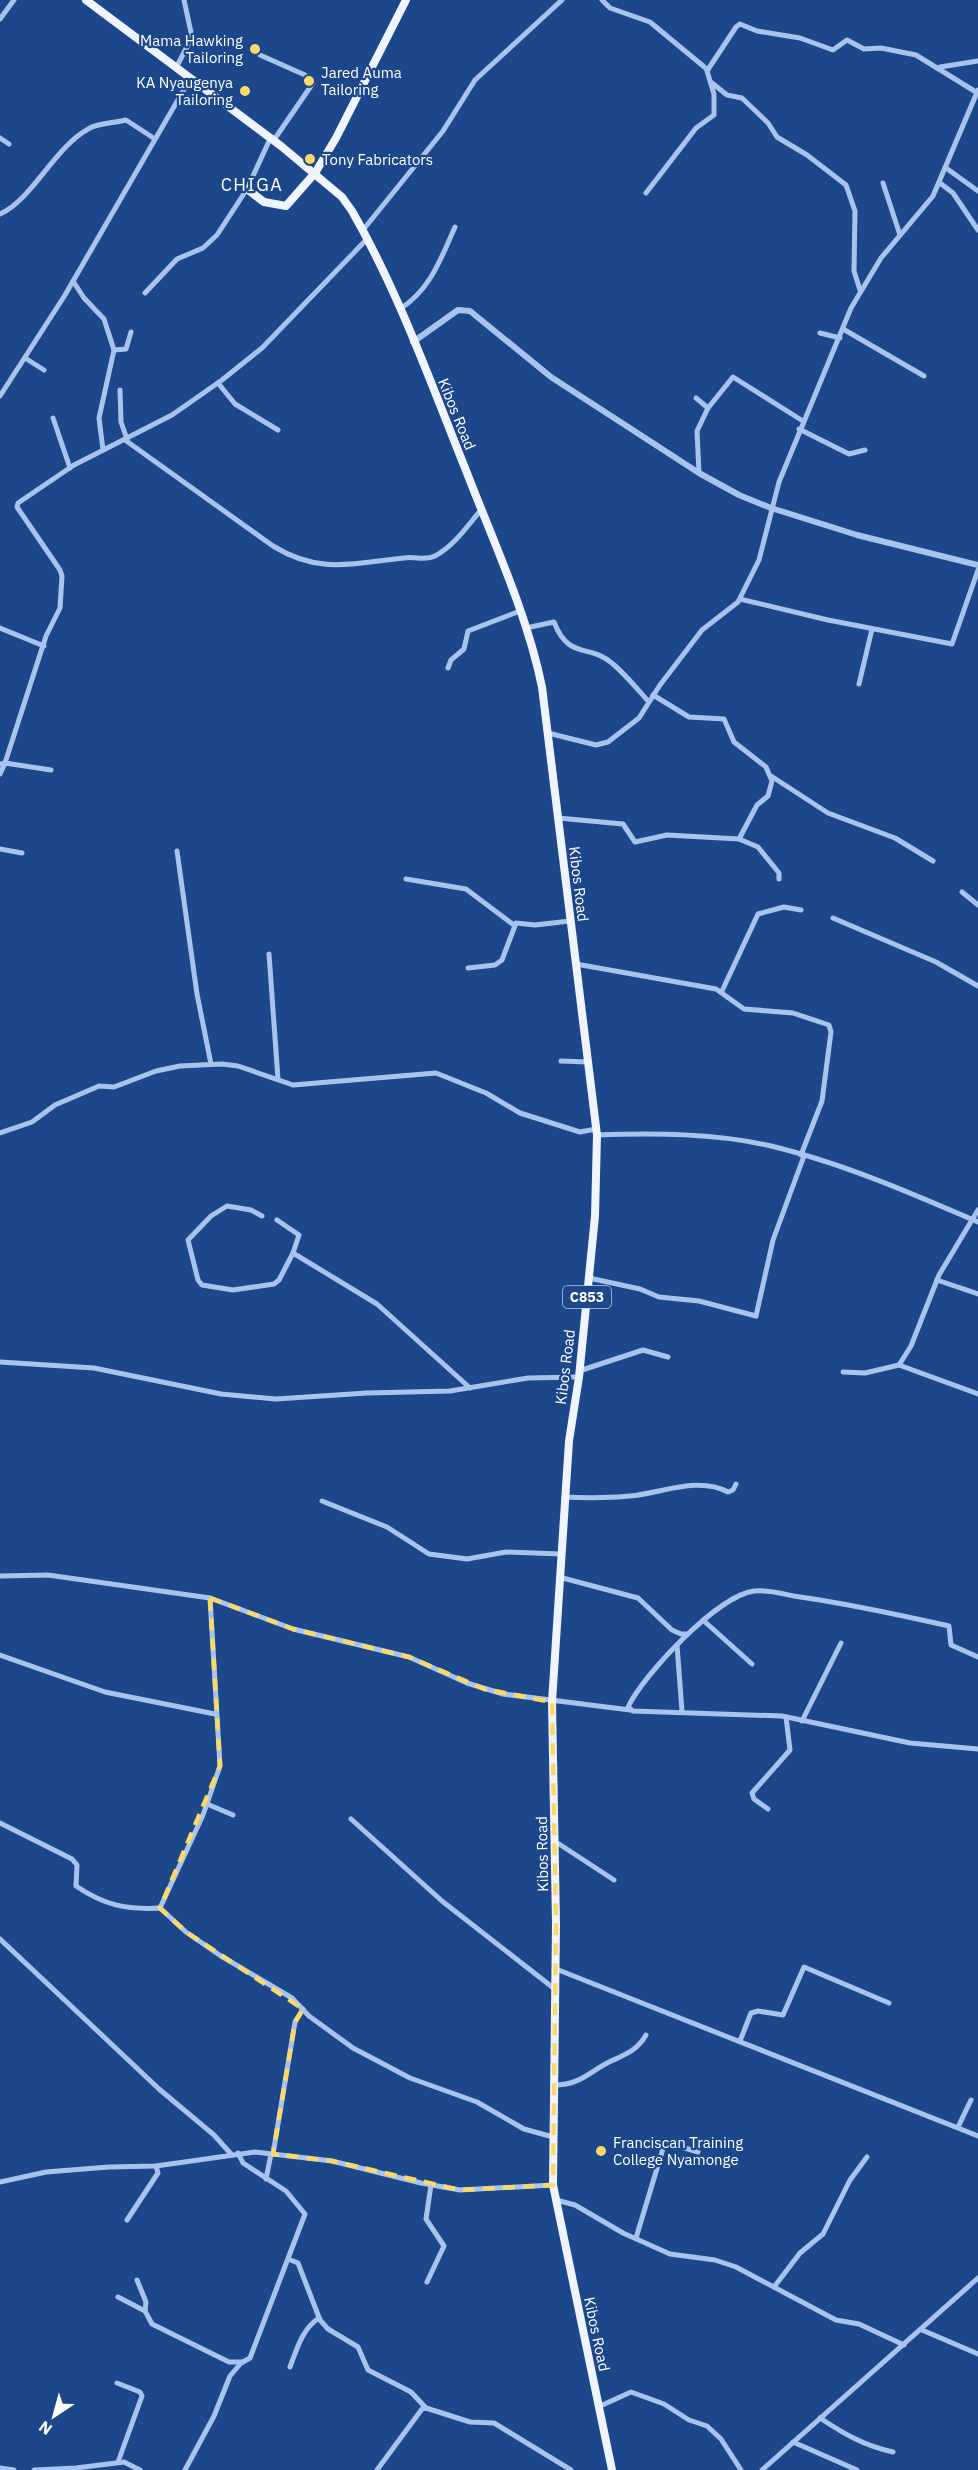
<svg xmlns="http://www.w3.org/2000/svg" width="978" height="2470" viewBox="0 0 978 2470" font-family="'IBM Plex Sans',sans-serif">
  <rect width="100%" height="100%" fill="#1d478b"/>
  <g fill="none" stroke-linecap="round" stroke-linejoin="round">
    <!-- minor -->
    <g stroke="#a9c4ec" stroke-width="5">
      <polyline points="602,0 610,8 650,22 708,70"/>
      <polyline points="0,19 14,0"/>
      <polyline points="940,67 978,61"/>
      <polyline points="176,68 192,37 184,0"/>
      <polyline points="712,83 727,95 742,98 768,123 777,137 807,155 846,185 855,211 854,271 860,290"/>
      <polyline points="0,138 9,144"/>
      <polyline points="946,168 978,191"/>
      <polyline points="883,183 900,235"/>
      <polyline points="940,183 953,193 978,230"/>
      <polyline points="646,193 696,128 714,115 714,94 707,71 736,27 740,24 757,31 800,38 833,50 847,40 864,49 881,48 916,55 976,92"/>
      <path d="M0,214C33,199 55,146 90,128C100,123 115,123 126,120L155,139"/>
      <polyline points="363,230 443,131 475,80 562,0"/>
      <polyline points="73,281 84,298 104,319 114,350 99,418 103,450"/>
      <polyline points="145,293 177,259 203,248 217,235 247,189 270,139 276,137 313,83 305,75 260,55"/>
      <path d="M400,309C431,289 441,258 455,227"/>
      <polyline points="843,329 924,376"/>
      <polyline points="820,333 840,338"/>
      <polyline points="114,350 126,349 131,332"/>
      <polyline points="25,358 44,370"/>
      <polyline points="218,383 235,404 278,430"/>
      <polyline points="120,390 121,422 127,439"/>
      <polyline points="0,396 65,295 190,79"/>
      <polyline points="696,398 708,408 697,431 699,473"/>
      <polyline points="708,408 733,377 803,421"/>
      <polyline points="53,418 70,468"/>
      <polyline points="799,429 849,454 865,450"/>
      <path d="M125,440L273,546C320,575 354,563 404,558C415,556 425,561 435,556C454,546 468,525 481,510"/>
      <polyline points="740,599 828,620 952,644 978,570"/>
      <polyline points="0,628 44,646"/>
      <path d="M526,628L554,622C569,661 590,643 613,664C626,675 638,690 649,702"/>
      <polyline points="448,668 451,660 464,649 468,631 520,611"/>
      <polyline points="859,684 872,629"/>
      <polyline points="653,695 689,717 724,719 734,742 766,767 772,781 768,796 757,805 739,839"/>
      <polyline points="548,733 596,745 608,742 639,718 660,685 702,630 738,602 759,560 779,482 851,308 881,258 933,196 978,90"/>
      <polyline points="0,764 5,763 46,636 60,608 62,576 60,570 17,507 18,503 74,465 172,415 222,380 262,348 367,239"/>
      <polyline points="0,774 5,763 51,770"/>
      <polyline points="771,776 828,813 895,838 933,861"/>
      <polyline points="558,818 623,824 635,842 667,835 739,839 758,847 779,873 779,879"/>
      <polyline points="0,849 22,853"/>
      <polyline points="177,851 197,994 211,1064"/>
      <polyline points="406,879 466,889 514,925"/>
      <polyline points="962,892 978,905"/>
      <polyline points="833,918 936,962 978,986"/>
      <polyline points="269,954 278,1079"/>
      <polyline points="576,964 716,989 744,1009 793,1013 829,1025 831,1032 822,1101 801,1155"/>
      <polyline points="468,968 495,965 502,960 516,923 535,925 570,921"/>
      <polyline points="722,991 758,914 784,907 801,910"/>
      <polyline points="561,1061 588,1062"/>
      <polyline points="0,1133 32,1122 55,1105 99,1086 114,1087 156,1071 180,1066 222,1064 238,1066 293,1085 436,1073 486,1093 520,1113 580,1132 596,1129"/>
      <path d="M597,1135C654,1133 715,1133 771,1146C842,1163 911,1193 978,1222"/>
      <polyline points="262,1216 251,1210 227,1206 211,1216 188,1240 198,1280 202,1285 233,1290 274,1284 279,1280 293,1253"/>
      <polyline points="277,1220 299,1235 293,1253 377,1304 470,1388"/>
      <polyline points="589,1278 640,1289 659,1297 699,1301 756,1316 773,1240 804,1156"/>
      <polyline points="937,1280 978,1294"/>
      <polyline points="0,1362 94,1368 221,1394 276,1399 367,1393 450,1391 528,1378 579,1377"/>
      <polyline points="899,1365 978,1394"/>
      <polyline points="579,1371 643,1350 668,1357"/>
      <polyline points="843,1372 865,1373 899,1365 911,1346 939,1275 978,1210"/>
      <path d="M564,1497C586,1498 609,1498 630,1496C662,1493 698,1476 728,1492L733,1490L736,1484"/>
      <polyline points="322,1501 387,1527 429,1554 467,1559 506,1552 560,1554"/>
      <polyline points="0,1576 48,1575 210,1598 293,1629 409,1657 467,1683 503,1694 630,1710"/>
      <polyline points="559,1577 638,1598 672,1630 681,1634 687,1634"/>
      <polyline points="704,1621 752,1664"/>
      <polyline points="677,1645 682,1711"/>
      <polyline points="0,1655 105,1692 215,1714"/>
      <path d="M978,1657L951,1645L949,1626C900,1615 850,1604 800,1597C786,1595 768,1589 754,1591C717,1596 644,1674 628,1707L633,1711L782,1716L910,1743L978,1749"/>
      <polyline points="802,1721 841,1643"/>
      <polyline points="207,1804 233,1815"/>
      <polyline points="768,1809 754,1799 752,1793 790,1750 786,1717"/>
      <polyline points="351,1819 442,1901 556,1990"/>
      <path d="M0,1823L72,1859L77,1865L76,1886C104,1905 126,1910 160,1908L186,1932L221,1956L292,1998L309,2016L353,2048L410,2078L477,2102L524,2129L553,2137"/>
      <polyline points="556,1842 614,1880"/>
      <polyline points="160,1908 203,1815 220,1766 210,1598"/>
      <polyline points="0,1939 159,2089 214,2135 231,2154"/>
      <polyline points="556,1969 978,2136"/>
      <polyline points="740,2041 751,2013 758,2011 783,2015 804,1967 889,2003"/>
      <path d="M554,2085C580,2085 589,2072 609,2062C624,2055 637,2051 646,2035"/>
      <polyline points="958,2127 971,2100"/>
      <polyline points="273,2154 295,2022 303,2009"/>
      <polyline points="266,2179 271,2154"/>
      <polyline points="0,2182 46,2172 109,2167 156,2166 255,2152 332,2161 421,2183 460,2190 553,2185"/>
      <polyline points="556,2200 575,2205 623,2233 670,2254 715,2260 736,2267 836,2320 859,2324 904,2345"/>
      <polyline points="127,2220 158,2173 156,2166"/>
      <polyline points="636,2238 665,2142 698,2152"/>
      <polyline points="288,2259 298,2263 320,2320 328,2329 358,2347 368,2370 411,2392 426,2408 470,2422 494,2423 571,2470"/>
      <polyline points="137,2280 146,2302 145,2311 152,2324 229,2362 243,2362"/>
      <polyline points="427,2282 444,2246 426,2219 431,2185"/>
      <polyline points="774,2287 800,2253 823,2234 850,2180 867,2157"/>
      <polyline points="118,2297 145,2311"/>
      <polyline points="922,2330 978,2354"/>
      <path d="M290,2367C297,2349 302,2329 319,2318"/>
      <polyline points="117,2383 140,2392 142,2396 118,2462"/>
      <polyline points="598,2407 631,2392 664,2404 689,2420 707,2426 721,2439 741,2470"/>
      <path d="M820,2418C844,2434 865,2446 893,2452"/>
      <polyline points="793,2442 857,2470"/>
      <polyline points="0,2468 14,2470"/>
      <polyline points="34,2470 76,2468 124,2462 140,2470"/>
      <polyline points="185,2470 214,2416 230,2376 241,2363 250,2358 305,2214 286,2191 243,2163 238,2153"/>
      <polyline points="377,2470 422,2409 426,2408"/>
      <polyline points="762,2470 978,2278"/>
    </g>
    <!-- tertiary -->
    <polyline stroke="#a9c4ec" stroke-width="6" points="413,342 458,310 470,311 551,377 699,473 739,495 771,508 857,535 978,565"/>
    <!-- primary -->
    <g stroke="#eff4ff" stroke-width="8">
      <path d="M86,0L281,146L342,197L352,211C399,293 432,386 467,473C494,543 527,614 542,687L597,1135L595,1216L579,1377L569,1441L552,1702L556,1923L553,2185L612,2470"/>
      <polyline points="247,189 264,202 286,206 315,173 336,138 406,0"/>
    </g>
  </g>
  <!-- marked area -->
  <path fill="none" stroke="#fbd968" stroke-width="4.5" stroke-dasharray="12 8" stroke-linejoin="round" d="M210,1598L293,1629L409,1657L484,1689L552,1702L556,1923L553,2185L460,2190L332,2161L273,2154L295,2022L303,2009L186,1932L160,1908L220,1766Z"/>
  <!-- markers -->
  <g fill="#fbd968" stroke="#1d478b" stroke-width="2">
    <circle cx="255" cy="49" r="6"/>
    <circle cx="309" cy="81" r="6"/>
    <circle cx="245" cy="91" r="6"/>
    <circle cx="310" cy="159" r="6"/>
    <circle cx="601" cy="2151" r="6"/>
  </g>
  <g text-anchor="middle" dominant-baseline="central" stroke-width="4.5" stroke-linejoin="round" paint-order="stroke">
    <!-- shield labels -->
    <rect fill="#1d478b" stroke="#bbc8dc" stroke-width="1.5" x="563" y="1286" width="48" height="22" rx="4.5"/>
    <g font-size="14" font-weight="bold" fill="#fff">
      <text x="587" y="1297">C853</text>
    </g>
    <!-- poi labels -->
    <g font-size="15" fill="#fff" stroke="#1d478b" text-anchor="start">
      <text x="243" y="40" text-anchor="end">Mama Hawking<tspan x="243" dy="17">Tailoring</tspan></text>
      <text x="321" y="72">Jared Auma<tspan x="321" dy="17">Tailoring</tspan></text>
      <text x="233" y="82" text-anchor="end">KA Nyaugenya<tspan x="233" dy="17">Tailoring</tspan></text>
      <text x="322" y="159">Tony Fabricators</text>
      <text x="613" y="2142">Franciscan Training<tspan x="613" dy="17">College Nyamonge</tspan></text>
    </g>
    <!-- street labels -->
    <g font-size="15" fill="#fff" stroke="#1d478b">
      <text transform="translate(457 414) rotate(68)">Kibos Road</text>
      <text transform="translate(579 884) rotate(83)">Kibos Road</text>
      <text transform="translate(565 1367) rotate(-83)">Kibos Road</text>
      <text transform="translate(542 1854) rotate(-91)">Kibos Road</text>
      <text transform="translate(597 2334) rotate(78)">Kibos Road</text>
    </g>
    <!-- quarter labels -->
    <g font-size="18" letter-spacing="1.5" fill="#fff" stroke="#1d478b">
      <text x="252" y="184">CHIGA</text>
    </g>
  </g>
  <!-- north arrow -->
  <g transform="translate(54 2416) rotate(216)" stroke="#1d478b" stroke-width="4.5" paint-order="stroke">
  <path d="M0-4.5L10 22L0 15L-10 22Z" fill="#ffffff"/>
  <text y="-9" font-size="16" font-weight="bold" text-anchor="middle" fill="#ffffff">N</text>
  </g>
</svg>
